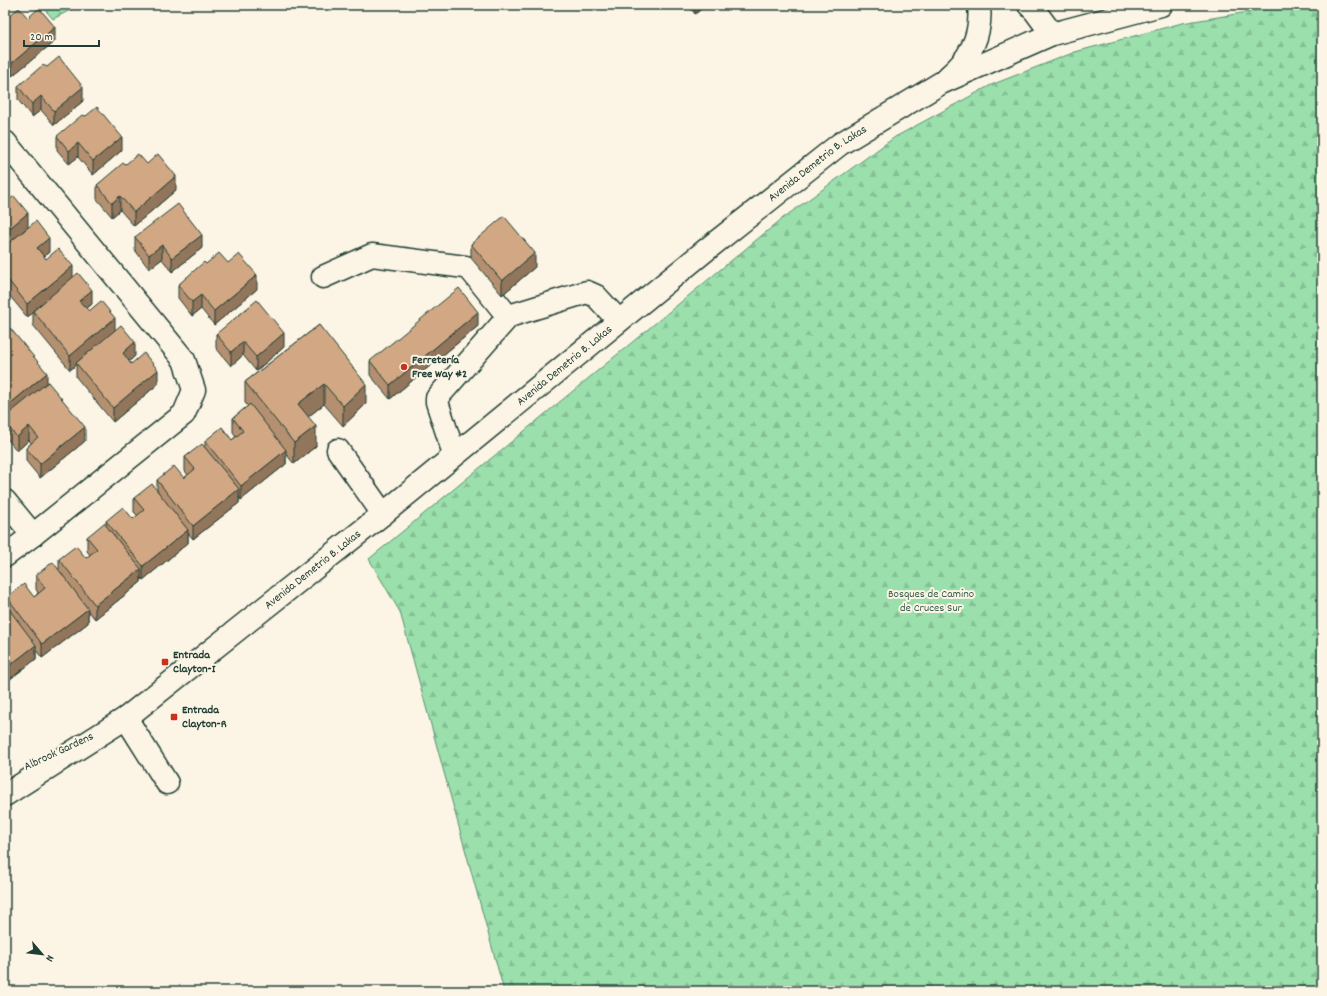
<svg xmlns="http://www.w3.org/2000/svg" width="1327" height="996" viewBox="0 0 1327 996" font-family="Dekko,sans-serif">
  <defs>
    <pattern id="forest-firs" width="22" height="20" patternUnits="userSpaceOnUse"><rect width="22" height="20" fill="#9adfac"/><path d="M5 1l3.5 6h-7zM16 11l3.5 6h-7z" fill="#84c095"/></pattern>
  </defs>
  <rect width="100%" height="100%" fill="#fcf5e5"/>
  <filter id="ink" filterUnits="userSpaceOnUse"><feTurbulence type="fractalNoise" baseFrequency=".025" numOctaves="2"/><feDisplacementMap in="SourceGraphic" scale="8" xChannelSelector="R" yChannelSelector="G"/><feConvolveMatrix kernelMatrix="1 2 1 2 8 2 1 2 1" color-interpolation-filters="sRGB"/></filter>
  <g filter="url(#ink)">
    <!-- forest -->
    <g fill="url(#forest-firs)" stroke="#5c8e70">
      <polygon points="41,5 80,5 53,19"/>
      <polygon points="1294,5 1322,5 1322,991 504,991 400,612 369,559 783,218 895,137 991,85 1075,52 1182,23 1284,6"/>
    </g>
    <g fill="none" stroke-linecap="round" stroke-linejoin="round">
      <!-- minor casing -->
      <g stroke="#1f3d34" stroke-width="25">
        <g id="minor">
          <polyline points="1029,5 1035,11 1052,34"/>
          <path d="M949,76C971,58 982,33 979,5"/>
          <polyline points="5,142 184,360 194,390 184,414 33,535 5,556"/>
          <polyline points="323,277 372,255 465,267 469,268 506,314 509,316 587,292 596,296 619,321"/>
          <polyline points="338,450 383,514"/>
          <polyline points="454,454 437,402 437,398 509,316"/>
          <polyline points="5,501 33,535"/>
          <polyline points="126,718 167,783"/>
          <path id="s1" d="M5,795L126,718L383,514L706,250L840,144L941,83L1052,34L1161,5"/>
        </g>
      </g>
      <!-- minor -->
      <use href="#minor" stroke="#fcf5e5" stroke-width="22"/>
    </g>
    <!-- wall -->
    <g fill="#b49071" stroke="#1f3d34">
      <polygon points="688,5 706,5 695,14"/>
      <polygon points="5,17 28,18 55,41 12,76 5,68"/>
      <polygon points="18,86 83,101 54,125 41,110 32,117 18,100"/>
      <polygon points="57,136 122,150 93,175 78,157 69,164 57,150"/>
      <polygon points="126,164 147,164 176,190 134,226 120,210 112,217 97,199 97,185"/>
      <polygon points="135,237 202,248 172,272 162,259 149,269 135,250"/>
      <polygon points="471,244 535,267 502,295 471,258"/>
      <polygon points="5,246 49,252 44,257 46,259 73,277 92,304 86,309 89,311 115,330 135,356 129,361 131,364 158,384 113,422 76,377 76,365 70,370 33,325 33,313 27,317 5,290"/>
      <polygon points="206,264 257,289 214,325 201,309 192,316 178,298 178,285"/>
      <polygon points="319,325 366,404 343,426 324,404 308,417 316,446 294,464 286,454 286,464 241,500 239,497 239,503 193,539 188,533 188,543 143,580 141,578 141,582 95,619 88,611 88,623 42,658 36,650 36,659 5,683 5,604 7,606 7,597 34,597 38,593 36,589 36,575 59,569 59,559 86,558 90,555 87,551 87,537 106,525 106,521 133,519 138,516 134,512 134,498 157,491 157,480 184,478 188,475 185,471 185,457 205,446 205,441 232,440 236,436 233,432 233,418 248,406 245,403 245,382"/>
      <polygon points="478,326 390,399 370,375 370,361"/>
      <polygon points="5,333 47,382 85,441 40,478 26,461 26,448 31,443 29,440 17,451 5,436"/>
      <polygon points="216,334 284,347 256,371 243,355 231,366 216,348"/>
    </g>
    <!-- shaded-wall -->
    <g fill="#92765c" stroke="#1f3d34">
      <polygon points="695,5 706,5 695,14"/>
      <polygon points="55,27 55,41 12,76 12,63"/>
      <polygon points="83,87 83,101 54,125 54,111"/>
      <polygon points="41,96 41,110 32,117 32,104"/>
      <polygon points="122,137 122,150 93,175 93,161"/>
      <polygon points="78,143 78,157 69,164 69,151"/>
      <polygon points="176,176 176,190 134,226 134,212"/>
      <polygon points="120,196 120,210 112,217 112,203"/>
      <polygon points="28,213 28,227 5,246 5,232"/>
      <polygon points="202,235 202,248 172,272 172,258"/>
      <polygon points="49,238 49,252 37,262 37,248"/>
      <polygon points="162,245 162,259 149,269 149,255"/>
      <polygon points="535,253 535,267 502,295 502,281"/>
      <polygon points="73,266 73,280 33,311 33,313 27,317 27,304"/>
      <polygon points="257,275 257,289 214,325 214,311"/>
      <polygon points="92,290 92,304 79,314 79,301"/>
      <polygon points="201,295 201,309 192,316 192,302"/>
      <polygon points="478,312 478,326 390,399 390,385"/>
      <polygon points="115,318 115,332 76,363 76,365 70,370 70,356"/>
      <polygon points="284,333 284,347 256,371 256,357"/>
      <polygon points="135,342 135,356 123,367 123,353"/>
      <polygon points="243,342 243,355 231,366 231,352"/>
      <polygon points="158,370 158,384 113,422 113,408"/>
      <polygon points="47,373 47,387 5,422 5,408"/>
      <polygon points="324,384 324,404 298,425 298,404"/>
      <polygon points="366,384 366,404 343,426 343,406"/>
      <polygon points="29,426 29,440 17,451 17,437"/>
      <polygon points="316,426 316,446 294,464 294,443"/>
      <polygon points="85,427 85,441 40,478 40,464"/>
      <polygon points="286,450 286,464 241,500 241,486"/>
      <polygon points="239,489 239,503 193,539 193,526"/>
      <polygon points="188,530 188,543 143,580 143,566"/>
      <polygon points="141,569 141,582 95,619 95,605"/>
      <polygon points="88,609 88,623 42,658 42,644"/>
      <polygon points="36,645 36,659 5,683 5,669"/>
    </g>
    <!-- building -->
    <g fill="#d1a883" stroke="#1f3d34">
      <polygon points="19,8 28,18 39,8 55,27 12,63 5,54 5,17 6,18"/>
      <polygon points="59,57 83,87 54,111 41,96 32,104 18,86 43,65 47,67"/>
      <polygon points="97,107 122,137 93,161 78,143 69,151 57,136 82,115 86,116"/>
      <polygon points="138,154 147,164 158,154 176,176 134,212 120,196 112,203 97,185 123,163 126,164"/>
      <polygon points="14,196 28,213 5,232 5,203"/>
      <polygon points="178,204 202,235 172,258 162,245 149,255 135,237"/>
      <polygon points="504,216 535,253 502,281 471,244"/>
      <polygon points="36,221 49,238 37,248 46,259 58,249 73,266 27,304 5,276 5,246"/>
      <polygon points="219,253 228,263 239,254 257,275 214,311 201,295 192,302 178,285 204,262 206,264"/>
      <polygon points="78,273 92,290 79,301 89,311 101,301 115,318 70,356 33,311"/>
      <polygon points="459,288 478,312 390,385 370,361"/>
      <polygon points="257,300 284,333 256,357 243,342 231,352 216,334"/>
      <polygon points="121,325 135,342 123,353 131,364 144,353 158,370 113,408 76,363"/>
      <polygon points="319,325 366,384 343,406 324,384 298,404 316,426 294,443 245,382"/>
      <polygon points="10,328 47,373 5,408 5,333"/>
      <polygon points="48,382 85,427 40,464 26,448 38,437 29,426 17,437 5,423 5,417"/>
      <polygon points="250,404 286,450 241,486 205,441 222,427 232,440 243,431 233,418"/>
      <polygon points="202,444 239,489 193,526 157,480 174,466 184,478 195,469 185,457"/>
      <polygon points="152,484 188,530 143,566 106,521 123,507 133,519 144,510 134,498"/>
      <polygon points="104,523 141,569 95,605 59,559 76,546 86,558 97,549 87,537"/>
      <polygon points="53,562 88,609 42,644 7,597 24,584 34,597 45,588 36,575"/>
      <polygon points="5,604 36,645 5,669"/>
    </g>
  </g>
  <!-- markers -->
  <g fill="#c8321e" stroke="#fcf5e5" stroke-width="1.5">
    <circle cx="404" cy="367" r="4"/>
    <rect x="161" y="658" width="8" height="8" rx="2"/>
    <rect x="170" y="713" width="8" height="8" rx="2"/>
  </g>
  <g text-anchor="middle" dominant-baseline="central" stroke-width="4" stroke-linejoin="round" paint-order="stroke">
    <!-- street labels -->
    <g font-size="12" fill="#1f3d34" stroke="#fcf5e5">
      <text stroke="none"><textPath href="#s1" startOffset="1030">Avenida Demetrio B. Lakas</textPath></text>
      <text stroke="none"><textPath href="#s1" startOffset="706">Avenida Demetrio B. Lakas</textPath></text>
      <text stroke="none"><textPath href="#s1" startOffset="382">Avenida Demetrio B. Lakas</textPath></text>
      <text transform="translate(59 752) rotate(-25)">Albrook Gardens</text>
    </g>
    <!-- poi labels -->
    <g font-size="12" font-weight="bold" fill="#1f3d34" stroke="#fcf5e5" text-anchor="start">
      <text x="412" y="360">Ferretería<tspan x="412" dy="14">Free Way #2</tspan></text>
      <text x="173" y="655">Entrada<tspan x="173" dy="14">Clayton-I</tspan></text>
      <text x="182" y="710">Entrada<tspan x="182" dy="14">Clayton-R</tspan></text>
    </g>
    <!-- park labels -->
    <g font-size="12" fill="#385d4c" stroke="#fcf5e5">
      <text x="931" y="594">Bosques de Camino<tspan x="931" dy="14">de Cruces Sur</tspan></text>
    </g>
  </g>
  <!-- margin -->
  <rect width="1327" height="996" fill="none" stroke="#fcf5e5" stroke-width="20"/>
  <rect x="10" y="10" width="1307" height="976" fill="none" stroke="#1f3d34" stroke-width="1.5" filter="url(#ink)"/>
  <!-- north arrow -->
  <g transform="translate(42 954) rotate(118)" stroke="#fcf5e5" stroke-width="3" paint-order="stroke">
  <path d="M0-3L7 15L0 10L-7 15Z" fill="#1f3d34"/>
  <text y="-6" font-size="11" font-weight="bold" text-anchor="middle" fill="#1f3d34">N</text>
  </g>
  <!-- scale -->
  <path d="M24 40v6h75v-6" fill="none" stroke="#1f3d34" stroke-width="2"/>
  <text x="30" y="40" font-size="12" fill="#1f3d34" stroke="#fcf5e5" stroke-width="3" paint-order="stroke">20 m</text>
</svg>
